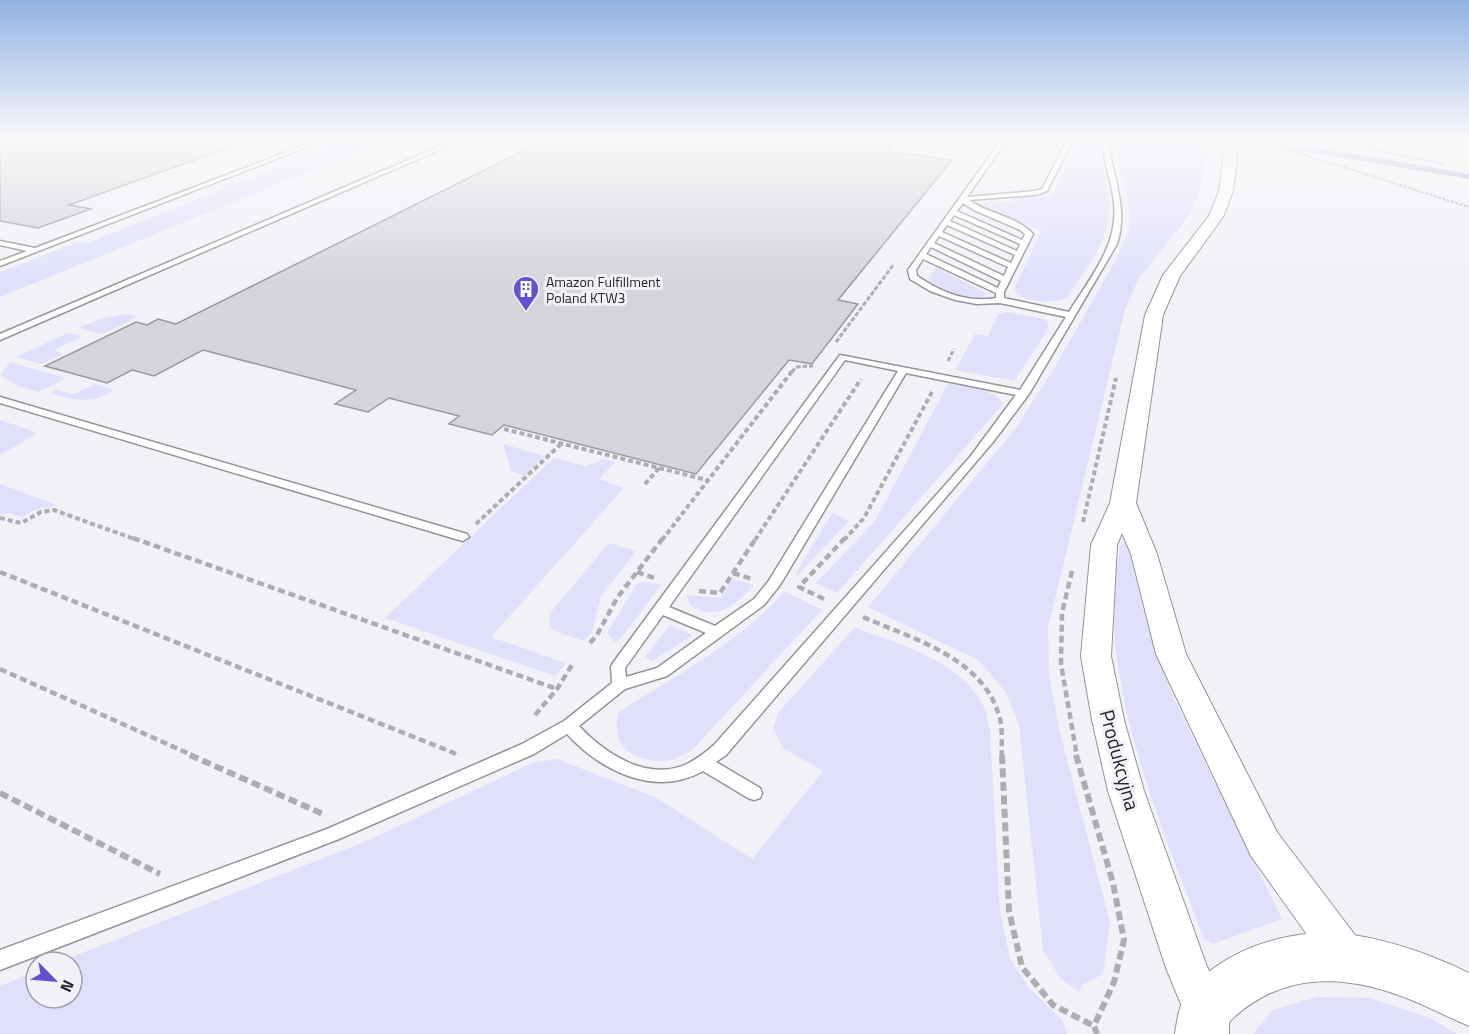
<svg xmlns="http://www.w3.org/2000/svg" width="1469" height="1034" viewBox="0 0 1469 1034" font-family="'Titillium Web',sans-serif">
  <rect width="100%" height="100%" fill="#f1f1f7"/>
  <!-- green -->
  <g fill="#e0e0fc">
    <polygon points="338,140 387,140 0,297 0,272 77,242 88,243 227,187 219,186 226,183 234,184 281,166 273,164 289,161 339,142"/>
    <path d="M1080,140H1096C1100,159 1107,180 1109,200C1114,237 1086,268 1067,298C1050,303 1029,304 1015,291V287L1041,231L987,208L984,204L991,200L998,202H1013L1011,199L1045,197L1053,194Z"/>
    <polygon points="1114,140 1201,140 1206,147 1201,187 1195,204 1184,222 1139,278 1125,309 1048,628 1049,675 1060,733 1110,922 1103,974 1083,984 1079,992 1061,979 1043,950 1019,725 1006,692 978,660 868,607 1015,429 1055,367 1117,258 1129,229 1130,212"/>
    <path d="M936,267L986,293L983,297C964,302 944,288 928,280Z"/>
    <polygon points="1007,312 1045,319 1048,324 1047,331 1014,381 955,370 975,334 988,336 998,314"/>
    <polygon points="126,314 136,316 128,322 102,334 79,328 97,320"/>
    <polygon points="68,333 83,336 54,350 63,354 41,364 16,357"/>
    <polygon points="10,362 66,378 39,392 15,385 1,375"/>
    <path d="M94,384L114,390C93,404 74,401 51,393L56,389L73,395Z"/>
    <path d="M948,384C966,387 993,387 1003,404L837,593L816,583L875,521Z"/>
    <polygon points="0,420 33,431 36,434 0,455"/>
    <polygon points="503,444 544,456 524,476 511,471"/>
    <polygon points="554,458 586,466 605,459 615,462 599,479 624,488 491,637 566,663 555,676 385,618"/>
    <polygon points="0,484 57,505 32,511 24,517 9,513 0,515"/>
    <polygon points="832,513 849,521 798,575 795,575"/>
    <path d="M1121,542L1127,543L1149,631L1173,697L1282,919L1213,944L1204,939C1161,825 1107,701 1113,577L1115,576Z"/>
    <polygon points="609,543 636,551 601,596 592,632 584,641 555,631 549,626 550,613"/>
    <path d="M733,579L754,585C738,602 722,619 697,609C690,606 688,602 687,595L721,598Z"/>
    <polygon points="643,582 661,585 621,638 615,642 607,633 637,584"/>
    <path d="M784,591L822,610L692,750C684,754 673,761 665,761C633,761 609,747 619,712C672,678 744,640 784,591Z"/>
    <polygon points="670,625 693,635 653,661 645,657"/>
    <path d="M855,627C900,646 962,659 985,709C987,715 988,724 990,731L1000,911L1010,959L1029,988L1063,1021L1067,1034H0V986L36,971V998H72V962H59L369,840L532,763L557,759L657,798L752,859L823,771L783,748L773,728L778,713Z"/>
    <polygon points="1317,997 1370,998 1428,1017 1457,1034 1253,1034 1273,1010"/>
  </g>
  <!-- forest -->
  <polygon fill="#aaaad5" points="1281,145 1351,153 1469,174 1469,179 1300,151"/>
  <!-- building -->
  <g fill="#d4d4da" stroke="#98989d" stroke-width="1.5">
    <polygon points="0,140 242,140 242,143 69,205 91,209 38,228 0,221"/>
    <polygon points="545,140 898,140 887,151 952,160 838,300 858,304 812,364 789,360 696,474 504,425 492,435 449,424 459,416 389,398 368,412 335,404 356,390 203,350 154,376 132,370 107,383 45,366 136,322 147,325 158,319 176,324"/>
  </g>
  <g fill="none" stroke-linecap="round" stroke-linejoin="round">
    <!-- service casing -->
    <g stroke="#939399" stroke-width="3">
      <g id="service">
        <polygon points="318,140 325,140 0,266 0,261 27,251 0,245 0,241 35,248"/>
        <polygon points="455,140 462,140 0,340 0,334"/>
        <path d="M1001,140H1007L967,197L1035,191L1042,189L1067,140H1073L1047,191L1036,195L969,200C988,214 1017,216 1033,234L1004,292V298L1069,312C1089,279 1119,245 1114,203C1112,182 1103,161 1102,140H1108C1112,176 1129,208 1117,244L1029,394L993,442L726,755L716,762L760,788L762,793L760,798L754,800L748,798L703,771C655,798 601,771 567,734L534,754L339,839L0,970V950L327,829L522,744L564,721L612,683L611,667L613,663L840,355L1020,390L1066,317L1000,303L977,304L955,300L930,291L910,279L908,270ZM963,203L974,210L1020,230L1025,234L1022,240L957,211ZM954,215L1020,244L1017,251L950,221ZM947,225L1015,255L1011,263L942,232ZM939,236L1008,267L1004,276L934,243ZM931,247L1001,281L998,288L926,254ZM923,259L996,293V298C966,303 941,292 917,276L916,270ZM845,360L898,371L768,582L754,599L715,626L669,607ZM906,373L1016,395L970,457L714,745C706,752 697,759 687,764C648,782 605,754 579,726L625,689L667,676L764,605L780,585ZM663,615L706,633L657,668L626,677L625,668Z"/>
        <polygon points="0,397 467,534 469,537 463,541 459,540 0,403"/>
      </g>
    </g>
    <!-- minor casing -->
    <g stroke="#939399" stroke-width="2">
      <polygon id="minor" points="1217,140 1229,140 1235,151 1237,161 1233,191 1223,217 1180,276 1163,315 1136,503 1157,554 1186,654 1277,832 1361,943 1367,957 1361,971 1347,977 1333,971 1251,856 1156,654 1131,554 1122,533 1117,545 1111,656 1124,720 1144,791 1206,964 1226,1011 1220,1026 1205,1032 1190,1026 1166,968 1108,791 1092,720 1081,656 1091,545 1110,503 1145,315 1163,275 1209,216 1219,191 1223,161 1223,151"/>
    </g>
    <!-- tertiary casing -->
    <g stroke="#939399" stroke-width="2">
      <path id="tertiary" d="M1328,932C1378,936 1424,951 1469,973V1026C1450,1018 1433,1009 1414,1001C1349,974 1283,969 1229,1022V1034H1175C1177,1019 1179,1007 1186,994C1190,985 1199,979 1206,974C1241,946 1283,934 1328,932Z"/>
    </g>
    <!-- path-far4 -->
    <g stroke="#adadb1" stroke-width="2" stroke-dasharray="3 1.5" stroke-linecap="butt">
      <polyline points="1258,140 1469,207"/>
      <polyline points="1345,140 1363,148 1444,164"/>
    </g>
    <!-- path-far3 -->
    <g stroke="#adadb1" stroke-width="3" stroke-dasharray="4.5 2" stroke-linecap="butt">
      <polyline points="836,342 894,264"/>
      <polyline points="948,361 954,349"/>
      <polyline points="792,372 796,367 813,366"/>
    </g>
    <!-- path-far2 -->
    <g stroke="#adadb1" stroke-width="4" stroke-dasharray="5 3" stroke-linecap="butt">
      <polyline points="504,429 707,480"/>
      <polyline points="645,484 659,468"/>
      <polyline points="0,518 21,523 41,512 54,510 137,540"/>
      <polyline points="1083,522 1116,378"/>
      <polyline points="476,524 562,443"/>
      <polyline points="662,540 793,370"/>
      <polyline points="755,540 861,379"/>
      <polyline points="844,540 864,518 932,392"/>
    </g>
    <!-- path-far1 -->
    <g stroke="#adadb1" stroke-width="4.5" stroke-dasharray="7 4" stroke-linecap="butt">
      <polyline points="133,538 557,689"/>
      <polyline points="1072,571 1062,613 1061,664 1077,756"/>
      <polyline points="0,572 459,755"/>
      <polyline points="637,572 657,579"/>
      <polyline points="733,573 752,579"/>
      <polyline points="699,591 720,593 756,538"/>
      <polyline points="824,599 799,587 845,538"/>
      <path d="M863,617C913,639 985,658 1000,719C1003,730 1001,744 1002,756"/>
      <polyline points="590,643 597,635 617,598 663,538"/>
      <polyline points="0,669 194,756"/>
      <polyline points="535,715 557,689 572,665"/>
    </g>
    <!-- path -->
    <g stroke="#adadb1" stroke-width="6" stroke-dasharray="9 4.5" stroke-linecap="butt">
      <polyline points="190,755 323,814"/>
      <polyline points="1002,755 1009,911 1022,967 1053,1005 1094,1026"/>
      <polyline points="1076,755 1113,883 1124,940 1114,982 1094,1026 1097,1034"/>
      <polyline points="0,793 160,874"/>
    </g>
    <!-- service -->
    <use href="#service" fill="#fff" fill-rule="evenodd"/>
    <!-- minor -->
    <use href="#minor" fill="#fff" fill-rule="evenodd"/>
    <!-- tertiary -->
    <use href="#tertiary" fill="#fff" fill-rule="evenodd"/>
  </g>
  <!-- sky -->
  <linearGradient id="sky" x2="0" y2="1"><stop stop-color="#91b2e2"/><stop offset="0.49" stop-color="#f9f9fb"/><stop offset="1" stop-color="#f9f9fb" stop-opacity="0"/></linearGradient>
  <rect width="1469" height="284" fill="url(#sky)"/>
  <!-- icons -->
  <defs>
    <g id="building-pin" transform="scale(1.35)"><path d="M0 17L-7.5 6A9.5 9.5 0 1 1 7.5 6Z" fill="#6352cb" stroke="#f1f1f7"/><path d="M-4-6H4V6H1V3H-1V6H-4ZM-2.5-4.3h1.7v1.8h-1.7ZM.8-4.3h1.7v1.8H.8ZM-2.5-1h1.7V.8h-1.7ZM.8-1h1.7V.8H.8Z" fill="#fff"/></g>
  </defs>
  <g fill-rule="evenodd">
    <use href="#building-pin" x="526" y="289"/>
  </g>
  <g text-anchor="middle" dominant-baseline="central" stroke-width="6" stroke-linejoin="round" paint-order="stroke">
    <!-- far-poi labels -->
    <g font-size="14" fill="#272729" stroke="#f1f1f7" text-anchor="start">
      <text x="546" y="281">Amazon Fulfillment<tspan x="546" dy="16">Poland KTW3</tspan></text>
    </g>
    <!-- near-street labels -->
    <g font-size="20" fill="#272729" stroke="#f1f1f7">
      <text transform="translate(1120 760) rotate(75)">Produkcyjna</text>
    </g>
  </g>
  <!-- north arrow -->
  <g transform="translate(54 980) rotate(115)"><circle r="28" fill="#f1f1f7" stroke="#a0a0a5" stroke-width="1.5"/>
  <path d="M0-4.5L10 22L0 15L-10 22Z" fill="#6352cb"/>
  <text y="-9" font-size="16" font-weight="bold" text-anchor="middle" fill="#272729">N</text>
  </g>
</svg>
